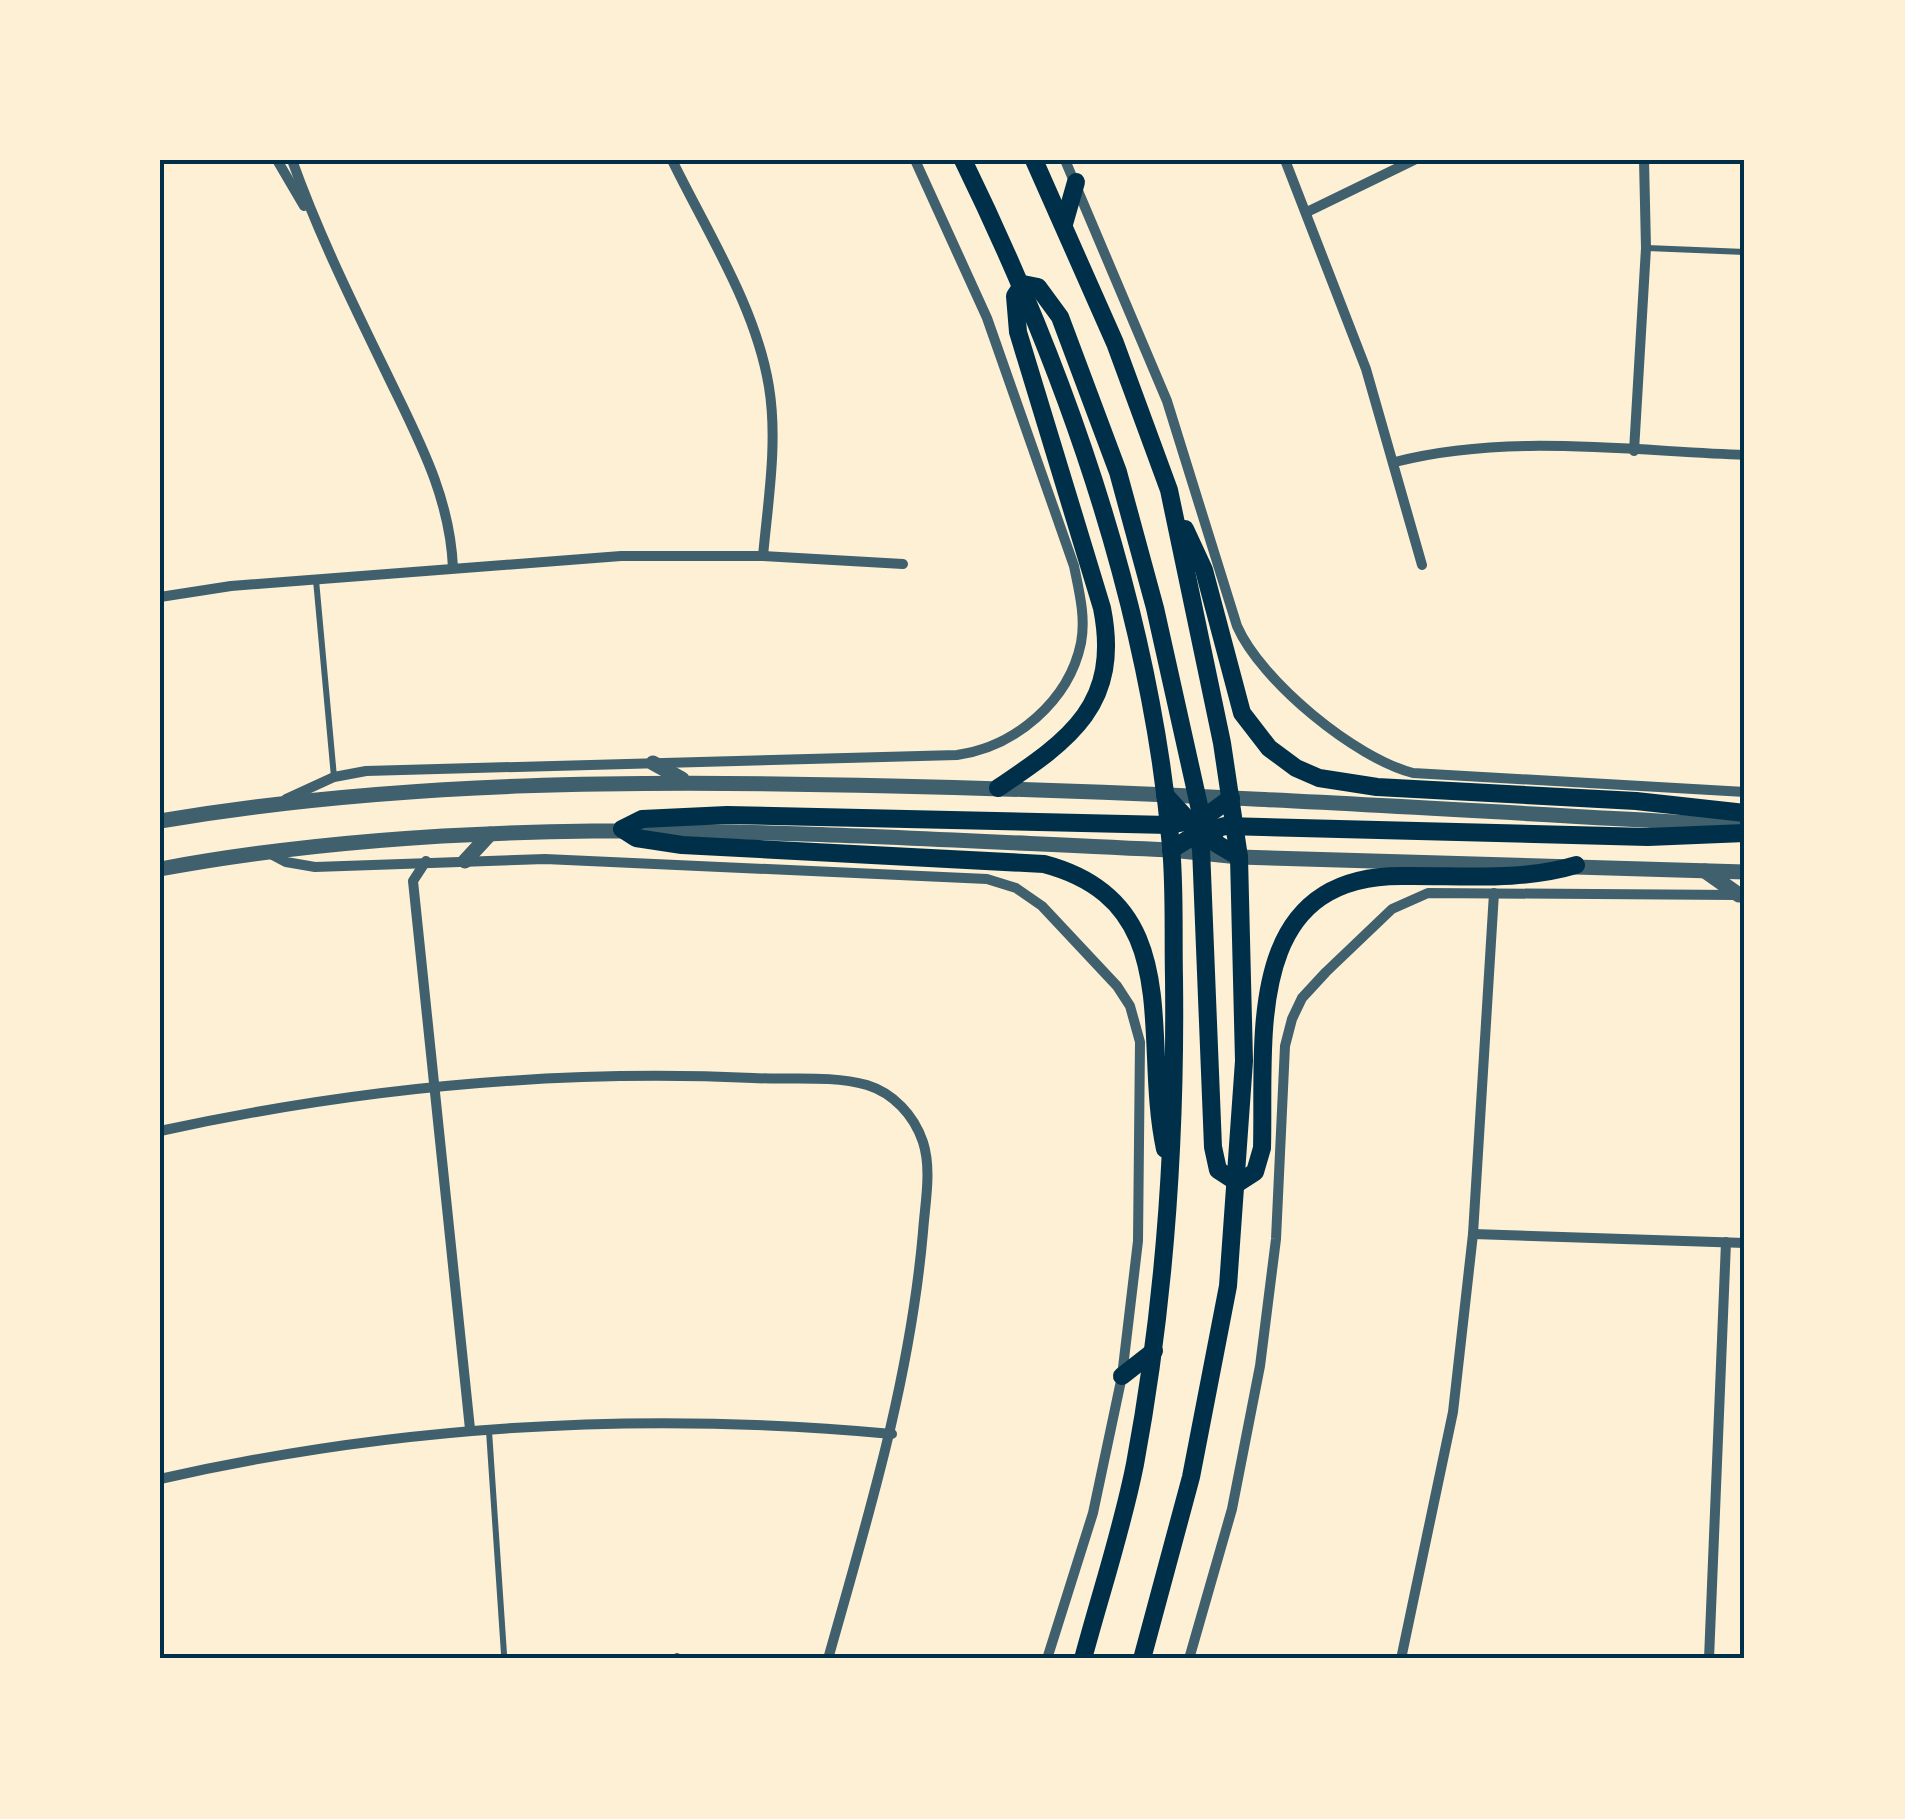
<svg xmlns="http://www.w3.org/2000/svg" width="1905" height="1819" viewBox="0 0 1905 1819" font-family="'Space Grotesk',sans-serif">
  <rect width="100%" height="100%" fill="#fdf0d5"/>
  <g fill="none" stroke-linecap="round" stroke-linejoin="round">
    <!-- service -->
    <g stroke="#3f606c" stroke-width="6">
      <polyline points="1647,248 1745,252"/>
      <polyline points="316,580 334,777"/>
      <polyline points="489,1431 504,1654"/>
      <polyline points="677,1656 677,1659"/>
    </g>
    <!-- minor -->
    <g stroke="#3f606c" stroke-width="10">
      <polyline points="277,160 304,206"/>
      <path d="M292,160C318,233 352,302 386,372C417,437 450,495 453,568"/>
      <path d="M672,160C707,232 756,307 769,387C778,442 768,501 763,556"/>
      <path d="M1065,160L1167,401L1237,626C1261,681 1355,758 1413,773L1745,792"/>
      <polyline points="1285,160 1366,369 1422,565"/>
      <polyline points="1307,212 1414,160"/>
      <polyline points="1634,451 1646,248 1644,160"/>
      <path d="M1395,462C1507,433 1631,451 1745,455"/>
      <polyline points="160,597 231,586 621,556 763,556 903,564"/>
      <path d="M286,799L334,777L366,771L957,755C1015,747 1069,701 1081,643C1086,617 1079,591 1074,566L987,318L915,160"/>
      <polyline points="269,853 286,862 315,867 545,859 987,879 1016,888 1042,906 1117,986 1130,1006 1140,1042 1138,1241 1122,1376 1093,1513 1047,1659"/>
      <polyline points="426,861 413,881 470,1429"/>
      <path d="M160,1131C353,1089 556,1069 753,1078C789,1080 832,1075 867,1085C893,1093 914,1115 923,1142C932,1170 925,1203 923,1232C910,1380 868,1517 828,1659"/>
      <polyline points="1473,1234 1745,1243"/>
      <path d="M160,1479C402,1424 646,1411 892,1434"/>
      <polyline points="1189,1659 1232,1509 1260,1366 1276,1239 1285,1046 1292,1019 1302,998 1326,972 1392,909 1428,893 1736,895"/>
      <polyline points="1401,1659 1453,1412 1473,1234 1494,893"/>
      <polyline points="1709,1659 1726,1242"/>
    </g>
    <!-- tertiary -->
    <g stroke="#3f606c" stroke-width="15">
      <polyline points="653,763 682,779"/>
      <path d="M160,821C402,780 647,780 892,786C1177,792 1461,810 1745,826"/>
      <polyline points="465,861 490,834"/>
      <path d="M160,869C493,807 835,836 1171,850L1239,857L1745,872"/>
      <polyline points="1705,871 1739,895"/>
    </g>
    <!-- secondary -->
    <g stroke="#003049" stroke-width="18">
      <path d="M963,160C1068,375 1149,606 1171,846C1175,890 1173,934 1174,978C1176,1142 1165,1303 1135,1464C1122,1530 1100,1595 1083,1659"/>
      <polyline points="1034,160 1115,343 1169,490 1222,743 1239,857 1244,1061 1228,1286 1191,1477 1142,1659"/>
      <polyline points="1064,224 1076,182"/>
      <polyline points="1185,529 1204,570 1242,713 1269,748 1296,768 1319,778 1377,787 1636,801 1745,813"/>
      <path d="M998,788C1071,739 1121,704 1102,608L1018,332L1015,296L1023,284L1038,287L1060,317L1118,472L1155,608L1202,819L1217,844L1239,857"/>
      <path d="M1165,795L1191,823L1201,848L1213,1147L1218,1170L1238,1183L1255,1172L1262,1148C1265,1039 1242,876 1401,876C1459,875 1520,882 1576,865"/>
      <polyline points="1171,850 1196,834 1225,826 1648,837 1745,833"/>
      <path d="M1165,1149C1141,1038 1188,902 1044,864L682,845L636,838L622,829L642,819L727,815L1169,825L1202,819L1231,798"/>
      <polyline points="1122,1376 1154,1351"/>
    </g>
  </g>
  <!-- border -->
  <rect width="1905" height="1819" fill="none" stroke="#fdf0d5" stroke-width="325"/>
  <rect x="162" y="162" width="1580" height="1494" fill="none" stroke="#003049" stroke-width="4"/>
</svg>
